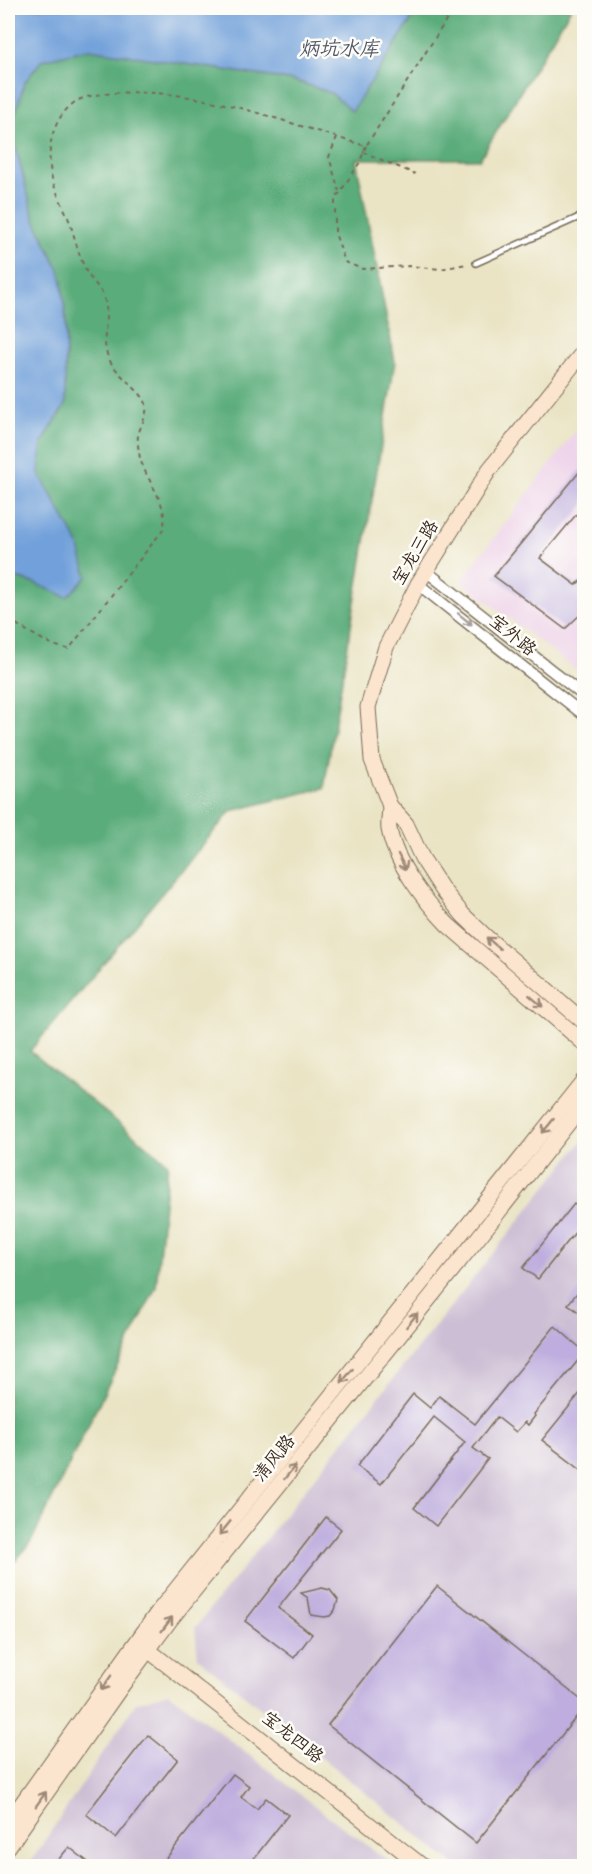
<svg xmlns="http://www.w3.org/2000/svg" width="592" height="1874" viewBox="0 0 592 1874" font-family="Kalam,'LXGW WenKai TC',sans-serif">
  <rect width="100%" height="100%" fill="#fdfcf7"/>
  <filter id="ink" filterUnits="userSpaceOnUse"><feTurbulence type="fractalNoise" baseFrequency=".0167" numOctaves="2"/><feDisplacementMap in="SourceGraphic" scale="12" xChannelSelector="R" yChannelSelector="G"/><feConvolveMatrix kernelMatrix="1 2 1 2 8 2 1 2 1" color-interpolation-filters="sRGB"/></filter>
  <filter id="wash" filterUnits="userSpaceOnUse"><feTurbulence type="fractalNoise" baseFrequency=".008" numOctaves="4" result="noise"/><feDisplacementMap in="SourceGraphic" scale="24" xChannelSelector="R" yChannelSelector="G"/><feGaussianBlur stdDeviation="1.35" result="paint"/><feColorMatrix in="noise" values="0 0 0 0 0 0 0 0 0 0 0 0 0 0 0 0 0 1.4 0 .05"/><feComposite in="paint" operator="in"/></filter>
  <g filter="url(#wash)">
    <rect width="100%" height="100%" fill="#eae4c5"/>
    <!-- built -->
    <polygon fill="#edd0e9" points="584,420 584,676 461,581"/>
    <!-- industrial -->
    <g fill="#ccbed4">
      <polygon points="584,1139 584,1866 456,1866 198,1658 195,1628"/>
      <polygon points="169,1693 320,1810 395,1866 28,1866 136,1703"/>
    </g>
    <!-- forest -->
    <polygon fill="#5aac7a" stroke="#4a6b4c" stroke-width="1.5" points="419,8 571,8 480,159 356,159 395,362 324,788 231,811 30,1051 168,1163 156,1287 31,1542 8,1570 8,576 34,583 78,543 38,473 42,443 65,405 66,320 61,274 34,218 11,130 24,83 42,60 89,49 296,81 331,93 352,110"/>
    <!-- water -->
    <polygon fill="#71a0da" stroke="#56657c" stroke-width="1.5" points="8,8 419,8 352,111 331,93 296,81 89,49 42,60 24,83 11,130 34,218 61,274 66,320 65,405 42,443 39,473 78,543 87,577 67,597 34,583 8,576"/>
    <g id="blocks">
      <!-- building -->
      <g fill="#beadde">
        <polygon points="585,465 585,504 540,558 576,585 585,577 585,610 565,629 494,576"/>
        <polygon points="574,1204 585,1212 585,1220 538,1279 523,1268"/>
        <polygon points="585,1283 585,1317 568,1304"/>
        <polygon points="555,1326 585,1352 534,1414 535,1416 528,1425 525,1422 516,1432 497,1417 473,1448 488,1459 436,1526 414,1508 465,1442 434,1417 381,1484 357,1466 413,1394 430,1408 439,1396 475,1424"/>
        <polygon points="585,1387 585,1473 542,1440"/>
        <polygon points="326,1517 341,1529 278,1608 312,1634 294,1658 245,1621"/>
        <polygon points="437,1586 585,1703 585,1706 476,1843 328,1725"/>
        <polygon points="322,1588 330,1590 338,1600 335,1610 330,1616 324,1617 311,1615 308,1598 301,1593"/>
        <polygon points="148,1735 178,1759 116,1838 86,1814"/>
        <polygon points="233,1774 249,1786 241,1797 257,1809 266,1798 288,1815 248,1866 160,1866"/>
        <polygon points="69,1847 93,1866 53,1866"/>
      </g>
    </g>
  </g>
  <g filter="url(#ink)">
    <use href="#blocks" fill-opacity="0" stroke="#786b58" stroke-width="1.5"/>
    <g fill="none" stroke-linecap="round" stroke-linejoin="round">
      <!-- lane casing -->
      <g stroke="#786b58" stroke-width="8">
        <polyline id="lane" points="476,263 584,215"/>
      </g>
      <!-- street casing -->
      <g stroke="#786b58" stroke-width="13">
        <g id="street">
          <polyline points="426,571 584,696"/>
          <polyline points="418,584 584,715"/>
        </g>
      </g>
      <!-- secondary casing -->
      <g stroke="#786b58" stroke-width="17">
        <g id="secondary">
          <polyline points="584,351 489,470 418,584 386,647 368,707 372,760 390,806 406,824 422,858 442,889 463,915 486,937 584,1022"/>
          <path d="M390,806C390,813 388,822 389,829C395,863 425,901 448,925L584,1043"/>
          <polyline points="142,1645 422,1866"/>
          <polyline points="8,1823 158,1612 584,1080"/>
          <polyline points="8,1847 123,1684 170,1620 474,1243 584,1103"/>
        </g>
      </g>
      <!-- path -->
      <g stroke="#786b58" stroke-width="2" stroke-dasharray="4.5 4.5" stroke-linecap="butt">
        <polyline points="337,137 329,157 339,191"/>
        <polyline points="366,146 360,162 335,200 335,233 345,262 362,269 409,266 440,269 467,264"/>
        <polyline points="363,152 415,174"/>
        <path d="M8,620C28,630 47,646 69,649L163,530C170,504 147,483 140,458C139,452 137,443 138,436C140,425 150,413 145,401C142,393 117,374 110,361C98,339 112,316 103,295C99,287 92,281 87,273C79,257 76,242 71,226C65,206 51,187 50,166C48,142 54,117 75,102C86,95 103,94 115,93C202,87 284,123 366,146L454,8"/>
        <polyline points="8,1069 12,1080 8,1098"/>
      </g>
      <!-- lane -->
      <use href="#lane" stroke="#fff" stroke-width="5"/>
      <!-- street -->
      <use href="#street" stroke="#fff" stroke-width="10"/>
      <!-- secondary -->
      <use href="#secondary" stroke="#fce5cf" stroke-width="15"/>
    </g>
    <!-- one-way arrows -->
    <defs><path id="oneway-shaft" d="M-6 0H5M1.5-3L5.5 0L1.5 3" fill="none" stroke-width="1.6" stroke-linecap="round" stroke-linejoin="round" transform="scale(1.5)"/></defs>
    <use stroke="#a79f9a" href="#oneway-shaft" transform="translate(465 619) rotate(39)"/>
    <g stroke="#9c8876">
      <use href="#oneway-shaft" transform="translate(402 862) rotate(63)"/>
      <use href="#oneway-shaft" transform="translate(493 943) rotate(-139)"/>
      <use href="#oneway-shaft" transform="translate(536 1001) rotate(41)"/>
      <use href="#oneway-shaft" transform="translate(548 1126) rotate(129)"/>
      <use href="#oneway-shaft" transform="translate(412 1320) rotate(-51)"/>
      <use href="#oneway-shaft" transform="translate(347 1376) rotate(129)"/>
      <use href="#oneway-shaft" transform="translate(290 1472) rotate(-51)"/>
      <use href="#oneway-shaft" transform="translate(225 1528) rotate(129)"/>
      <use href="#oneway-shaft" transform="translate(167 1624) rotate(-53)"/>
      <use href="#oneway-shaft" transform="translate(106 1683) rotate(125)"/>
      <use href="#oneway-shaft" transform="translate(41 1799) rotate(-55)"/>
    </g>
  </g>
  <g text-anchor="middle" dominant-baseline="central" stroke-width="5" stroke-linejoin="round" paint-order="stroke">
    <!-- street labels -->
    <g font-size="18" fill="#3b2a1e" stroke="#fdfcf7">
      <text transform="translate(416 553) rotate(-59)">宝龙三路</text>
      <text transform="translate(512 636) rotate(39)">宝外路</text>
      <text transform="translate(275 1459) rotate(-51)">清风路</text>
      <text transform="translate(292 1738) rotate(38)">宝龙四路</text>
    </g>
    <!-- water labels -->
    <g font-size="20" font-style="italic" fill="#515969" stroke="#fdfcf7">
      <text x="339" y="50">炳坑水库</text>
    </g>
  </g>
  <!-- margin -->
  <rect width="592" height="1874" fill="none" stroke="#fdfcf7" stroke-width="30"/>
</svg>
